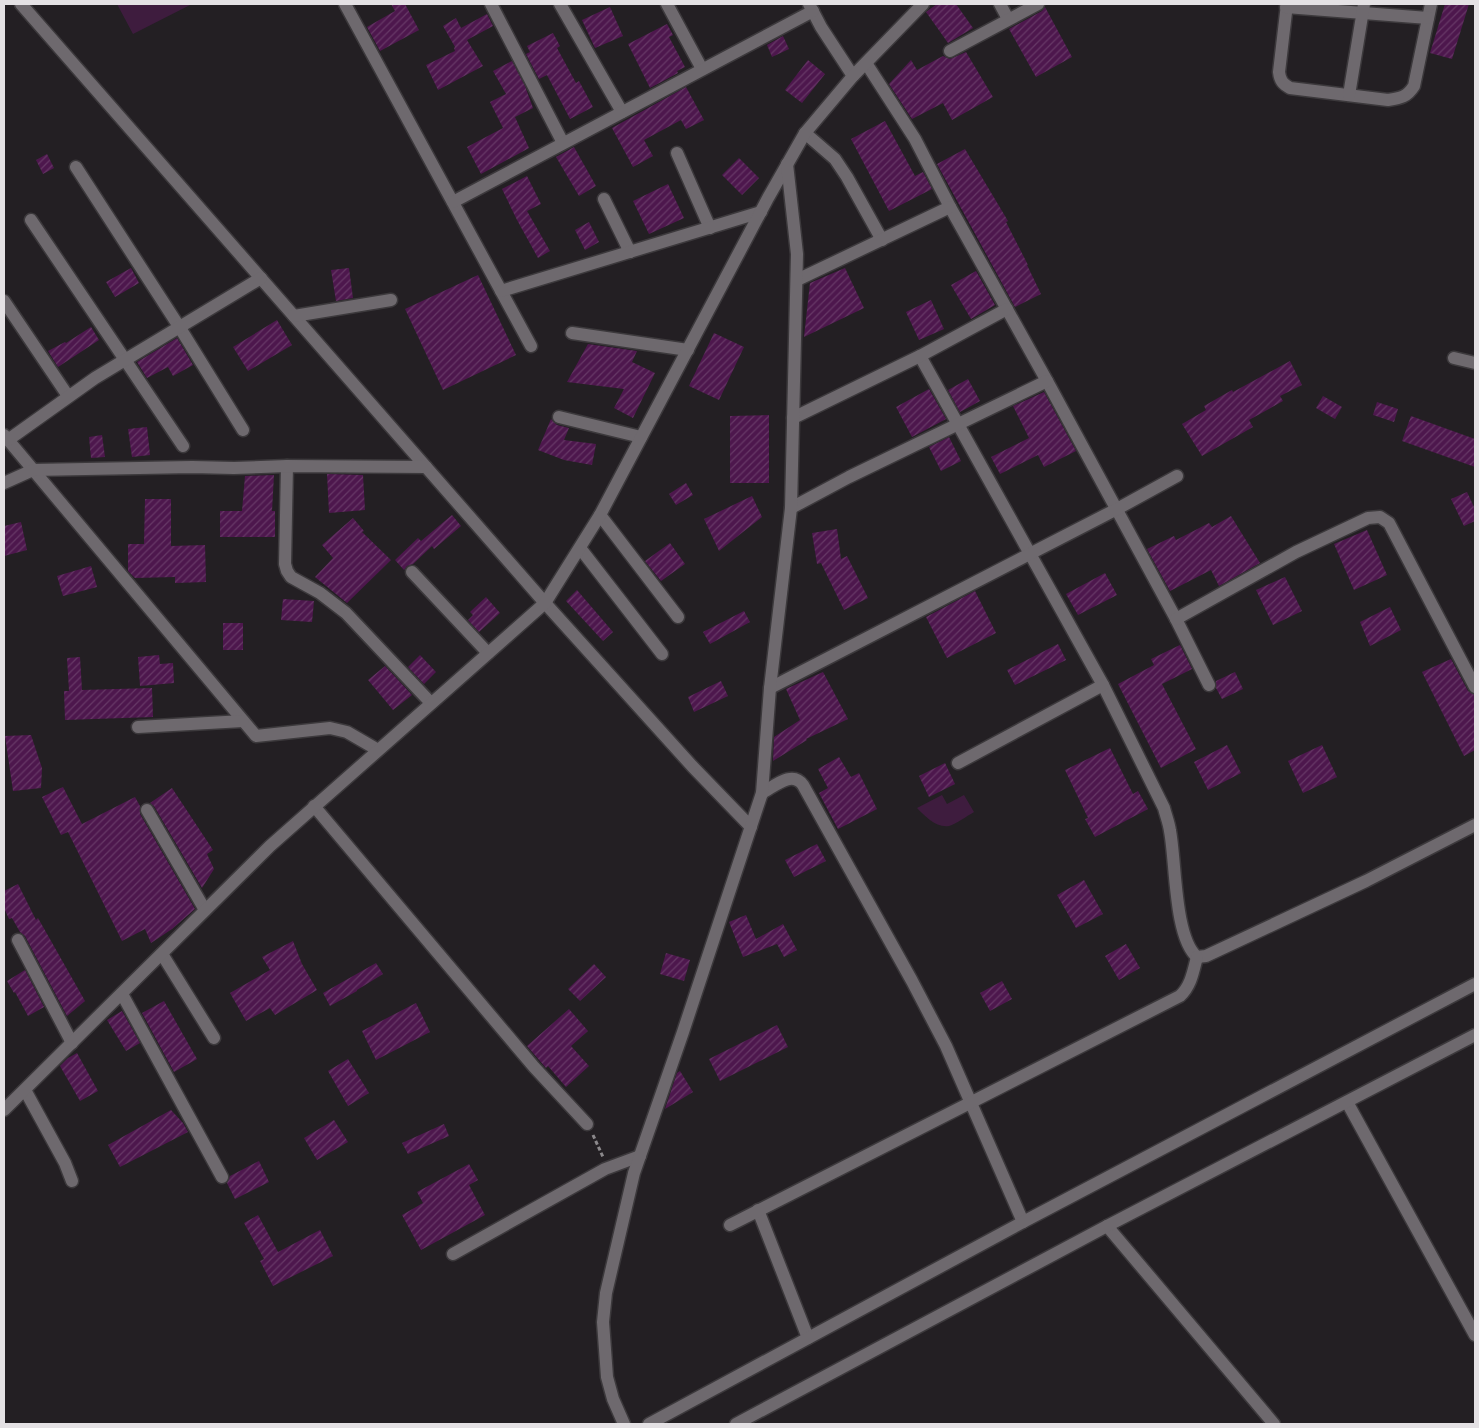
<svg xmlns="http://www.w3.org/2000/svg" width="1479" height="1428" viewBox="0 0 1479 1428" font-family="Montserrat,sans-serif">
  <defs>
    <pattern id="building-hatch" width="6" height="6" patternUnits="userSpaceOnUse" patternTransform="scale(1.25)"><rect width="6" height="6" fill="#4d174d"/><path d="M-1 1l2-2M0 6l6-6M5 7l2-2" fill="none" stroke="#663866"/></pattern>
  </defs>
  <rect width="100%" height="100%" fill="#231f23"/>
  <!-- park -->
  <g fill="#3e1c3e">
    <polygon points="117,4 192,4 133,34"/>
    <path d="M942,795L947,804L964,795L974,812C967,816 956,824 949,826C936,828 925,816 917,808Z"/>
  </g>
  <!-- building -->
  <g fill="url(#building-hatch)">
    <polygon points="391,4 405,4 419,30 380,51 367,27 395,11"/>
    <polygon points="937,4 956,4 973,28 948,43 926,12"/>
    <polygon points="1445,4 1469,4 1452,59 1430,53"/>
    <polygon points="610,7 623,36 595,48 582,20"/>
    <polygon points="1045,7 1072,57 1036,77 1009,29 1042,11"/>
    <polygon points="487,14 493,26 467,40 483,66 438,90 426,65 455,51 454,48 455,47 443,26 456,18 461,28"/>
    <polygon points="667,24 673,35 669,37 685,67 677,71 678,73 650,88 628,44"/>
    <polygon points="553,33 560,46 557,48 576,83 579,81 593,107 570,119 547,75 539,79 526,54 530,52 527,46"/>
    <polygon points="783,36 789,49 772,57 767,45"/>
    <polygon points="966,52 993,97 952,120 943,103 912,119 889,84 911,60 917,70 943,56 950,59"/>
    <polygon points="808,60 825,74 802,103 785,90"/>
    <polygon points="512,61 525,86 533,108 515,117 529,148 481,174 467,147 503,128 490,102 506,94 493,71"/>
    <polygon points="686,87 704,120 686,129 681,120 644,140 653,156 633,167 612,128"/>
    <polygon points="885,121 915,176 923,172 932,189 889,211 851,139"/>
    <polygon points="574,147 596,186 579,196 556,157"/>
    <polygon points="965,149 1008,221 1006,222 1028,265 1027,265 1041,294 1015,307 937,164"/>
    <polygon points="47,154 54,168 43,174 36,160"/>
    <polygon points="739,158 759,178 742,195 722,175"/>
    <polygon points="527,176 541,204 527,211 550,251 538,258 517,220 502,189"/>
    <polygon points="668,184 684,218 649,234 633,201"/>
    <polygon points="589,222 599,242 585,250 575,230"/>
    <polygon points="131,268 139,283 115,297 106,282"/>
    <polygon points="349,268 353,298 336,301 331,270"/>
    <polygon points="845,268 864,308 804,337 810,283"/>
    <polygon points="976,271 995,305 971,319 951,285"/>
    <polygon points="478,275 516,355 443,390 405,309"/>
    <polygon points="931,300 944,329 919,340 906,312"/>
    <polygon points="277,320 292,345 248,371 233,347"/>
    <polygon points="91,327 99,340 58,367 48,351 65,342 66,343"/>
    <polygon points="714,333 744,347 719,400 689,386"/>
    <polygon points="177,338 193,365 173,376 168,367 147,378 137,362"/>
    <polygon points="588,344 637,351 632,362 655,373 633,418 614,408 624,389 567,382"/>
    <polygon points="1290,361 1302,385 1280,396 1283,401 1249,420 1253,427 1202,456 1182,424 1206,410 1204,406 1232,390 1233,392"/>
    <polygon points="968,379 980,401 960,412 948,390"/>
    <polygon points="929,389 946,419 912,437 896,407"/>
    <polygon points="1044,392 1076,451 1044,467 1038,455 1000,474 991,457 1029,438 1013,406"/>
    <polygon points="1323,396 1342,407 1335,419 1316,408"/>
    <polygon points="1377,402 1398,409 1394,422 1373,415"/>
    <polygon points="769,415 769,483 730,483 730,416"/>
    <polygon points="1411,416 1475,439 1475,467 1402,441"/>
    <polygon points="551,419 557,425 569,428 564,440 596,444 592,465 564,460 538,450"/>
    <polygon points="147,427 150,455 132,457 128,429"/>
    <polygon points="102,435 105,457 91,458 89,437"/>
    <polygon points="949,437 961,461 941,471 929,447"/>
    <polygon points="327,474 363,475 365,510 329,513"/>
    <polygon points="274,475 272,511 275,511 275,537 220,537 220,511 242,511 245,476"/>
    <polygon points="686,483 693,495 676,505 669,494"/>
    <polygon points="1467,492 1475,509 1475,521 1464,526 1451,499"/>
    <polygon points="752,496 762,517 719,551 704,519"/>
    <polygon points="145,499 171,499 171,546 205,545 206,582 175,583 175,577 135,578 128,571 128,544 144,544"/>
    <polygon points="452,515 461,526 434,549 432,546 413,564 407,566 404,570 395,560 418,538 421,541"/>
    <polygon points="1231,516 1260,563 1219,586 1211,570 1170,591 1147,549 1174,536 1176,540 1209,523 1212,527"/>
    <polygon points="353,518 364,531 362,532 391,560 347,603 315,577 333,558 322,545"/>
    <polygon points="21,522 27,550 4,556 4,526"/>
    <polygon points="837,529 841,559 847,556 868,598 844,610 821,563 817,564 812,533"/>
    <polygon points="1367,530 1387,575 1354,590 1334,544"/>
    <polygon points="670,543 685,564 661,581 645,561"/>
    <polygon points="91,566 97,587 63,596 57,576"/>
    <polygon points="1105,573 1117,595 1078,615 1066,594"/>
    <polygon points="1285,577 1302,611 1273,625 1256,590"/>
    <polygon points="577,590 613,632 603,641 566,601"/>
    <polygon points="975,591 996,633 947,658 926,617"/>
    <polygon points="486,597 500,613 479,632 468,620 473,615 470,612"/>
    <polygon points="283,599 314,601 312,622 281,620"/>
    <polygon points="1390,607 1401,630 1370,646 1360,622"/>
    <polygon points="744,611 750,622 710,644 703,632"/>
    <rect x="223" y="623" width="20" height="27"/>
    <polygon points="1058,644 1066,660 1015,685 1007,670"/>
    <polygon points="1180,645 1192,669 1162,684 1196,749 1161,768 1118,684 1154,665 1151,659"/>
    <polygon points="159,655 160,664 173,663 174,683 140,686 138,657"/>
    <polygon points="420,655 436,672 424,684 408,667"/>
    <polygon points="80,657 82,690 152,688 153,717 65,720 64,691 69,691 67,658"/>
    <polygon points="1451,659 1468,691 1475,695 1475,750 1464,756 1422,672"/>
    <polygon points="385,666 412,695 393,710 368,680"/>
    <polygon points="823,672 848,719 806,739 807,740 773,761 774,737 800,720 786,689"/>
    <polygon points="1235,672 1243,689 1222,699 1216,688 1216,681"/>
    <polygon points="721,681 728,696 694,712 688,697"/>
    <polygon points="31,735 42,768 41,788 13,791 5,736"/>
    <polygon points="1227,745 1241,773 1208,790 1194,762"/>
    <polygon points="1322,745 1337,777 1303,793 1288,761"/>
    <polygon points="1110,748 1133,794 1138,791 1148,809 1095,837 1085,819 1088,818 1065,770"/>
    <polygon points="839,757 851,777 859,773 877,809 838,829 819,793 828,788 818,769"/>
    <polygon points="945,763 955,784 929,797 919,776"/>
    <polygon points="63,787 82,824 135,797 140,806 140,814 195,909 172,929 151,943 145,929 122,941 68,832 61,835 42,797"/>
    <polygon points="172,788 213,850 207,854 214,869 202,888 154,806 150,803"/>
    <polygon points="817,844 826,861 794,877 785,860"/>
    <polygon points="1084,880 1103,914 1076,928 1057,895"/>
    <polygon points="18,884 36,920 38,918 85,1001 67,1016 25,936 20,932 12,918 9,919 4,908 4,891"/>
    <polygon points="746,915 756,939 783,924 797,950 784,957 777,944 743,957 729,922"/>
    <polygon points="293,941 302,964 317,990 275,1015 270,1008 246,1021 230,993 270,970 262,957"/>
    <polygon points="1126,944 1140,968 1119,980 1105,956"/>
    <polygon points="666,953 690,960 684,981 660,974"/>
    <polygon points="376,963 383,974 357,990 357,991 330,1006 323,993"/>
    <polygon points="594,964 606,977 580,1001 568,989"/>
    <polygon points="25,970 44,1007 28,1016 15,992 14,993 7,981"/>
    <polygon points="1002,981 1012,999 990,1011 980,993"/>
    <polygon points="164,1001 197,1059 174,1072 142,1013"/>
    <polygon points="416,1003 430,1032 376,1060 362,1031"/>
    <polygon points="569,1009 588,1031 571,1046 589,1066 566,1087 548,1066 546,1068 527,1046"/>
    <polygon points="122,1011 140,1043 126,1051 107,1020"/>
    <polygon points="777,1025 788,1047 720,1081 709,1059"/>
    <polygon points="77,1053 98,1091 80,1101 60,1066 68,1058"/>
    <polygon points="348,1059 369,1093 348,1106 328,1071"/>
    <polygon points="680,1071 693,1092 665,1109 677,1073"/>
    <polygon points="171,1110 183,1123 188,1132 120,1167 108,1145"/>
    <polygon points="334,1120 348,1142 317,1160 304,1138"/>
    <polygon points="444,1124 449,1136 408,1154 402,1143"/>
    <polygon points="259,1161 269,1182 235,1199 227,1183 230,1176"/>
    <polygon points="469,1164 478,1180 469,1185 485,1215 421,1250 402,1215 423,1203 417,1192"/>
    <polygon points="258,1215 278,1252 320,1230 333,1256 273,1286 260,1261 264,1259 244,1223"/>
  </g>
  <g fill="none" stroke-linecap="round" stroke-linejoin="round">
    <!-- minor casing -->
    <g stroke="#3c393c" stroke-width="15">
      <g id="minor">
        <polyline points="21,4 545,603 692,766 751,827"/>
        <polyline points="345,4 531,346"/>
        <polyline points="491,4 563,143"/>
        <polyline points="560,4 622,112"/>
        <polyline points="667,4 702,69"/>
        <polyline points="809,4 821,27 853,76"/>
        <polyline points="1000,4 1008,19"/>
        <path d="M1287,4L1279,72C1280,81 1283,84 1290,88L1388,100C1401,98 1407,97 1414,86L1431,4"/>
        <polyline points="1286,7 1428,18"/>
        <polyline points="950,51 1038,4"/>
        <polyline points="866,63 915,139 950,207 1047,381 1176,619 1209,685"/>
        <polyline points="1349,95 1364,4"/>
        <polyline points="805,133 835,159 847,177 882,240"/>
        <polyline points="677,153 710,228"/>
        <polyline points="76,167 180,328 243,430"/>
        <polyline points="604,199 630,252"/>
        <polyline points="453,202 813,11"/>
        <polyline points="31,220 183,446"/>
        <polyline points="797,280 950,207"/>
        <polyline points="501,291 761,212"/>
        <polyline points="4,301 68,396"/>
        <polyline points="294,316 391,300"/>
        <polyline points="572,333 688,350"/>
        <path d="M920,356L1103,685L1164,808C1166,816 1169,823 1170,831C1176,862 1174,937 1197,957L1206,956L1366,881L1475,825"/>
        <polyline points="1454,358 1475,363"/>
        <polyline points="559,417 641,437"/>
        <polyline points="793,418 920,356 1007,309"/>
        <polyline points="4,435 256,736 330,728 347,732 378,750"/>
        <polyline points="8,440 95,378 261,278"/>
        <polyline points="287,466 285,564 287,571 291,577 320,593 346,613 431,703"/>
        <polyline points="4,483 33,470 192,467 234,468 287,466 426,467"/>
        <polyline points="791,508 849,477 1047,381"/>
        <polyline points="600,515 678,617"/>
        <polyline points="580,548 662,654"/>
        <polyline points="412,572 488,653"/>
        <polyline points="1176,619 1296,552 1368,518 1380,517 1389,523 1475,687"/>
        <polyline points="770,688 1117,509 1177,476"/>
        <polyline points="138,727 243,721"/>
        <polyline points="958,763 1103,685"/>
        <path d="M762,793C775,786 792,770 803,785L912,981L946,1046L1023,1222"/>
        <polyline points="314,806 534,1067 587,1124"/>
        <polyline points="147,810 205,910"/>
        <polyline points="18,940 72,1043"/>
        <polyline points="162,954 214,1038"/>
        <polyline points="122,994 222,1177"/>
        <polyline points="25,1090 65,1163 72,1181"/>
        <polyline points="1347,1102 1475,1335"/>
        <polyline points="4,1110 270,846 545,603 600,515 768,198 805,133 853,76 923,4"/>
        <polyline points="758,1210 808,1338"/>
        <path d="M730,1225L1180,996C1191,986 1193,972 1197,957"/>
        <polyline points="1107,1226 1274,1424"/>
        <polyline points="453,1254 605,1169 640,1156"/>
        <polyline points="624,1424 613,1399 607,1377 603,1322 606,1293 634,1173 683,1032 762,793 770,688 791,508 797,254 787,164"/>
        <polyline points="649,1424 1023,1222 1475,984"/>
        <polyline points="736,1424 1107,1226 1475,1035"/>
      </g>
    </g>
    <!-- path -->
    <polyline stroke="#8b888b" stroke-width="3" stroke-dasharray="4 2.5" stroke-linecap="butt" points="593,1135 603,1157"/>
    <!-- minor -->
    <use href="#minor" stroke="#6e696e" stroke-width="12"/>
  </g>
  <!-- border -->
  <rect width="1479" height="1428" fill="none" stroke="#e4e1e4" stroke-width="10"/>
</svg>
